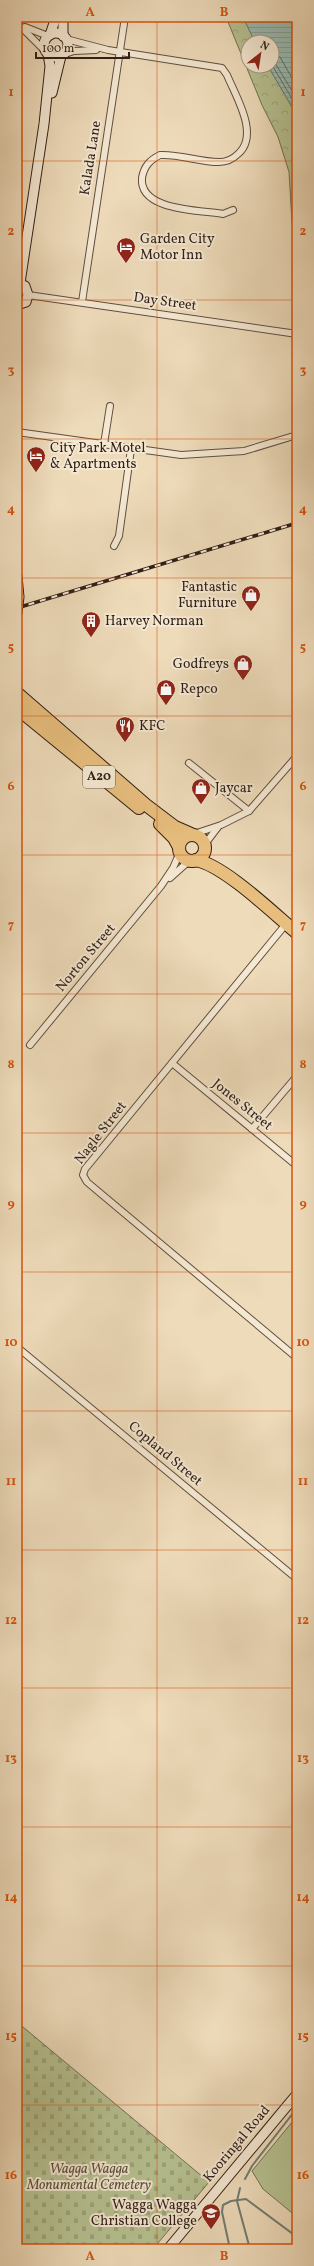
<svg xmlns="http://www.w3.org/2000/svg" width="314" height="2266" viewBox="0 0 314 2266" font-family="Vollkorn,serif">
  <defs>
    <pattern id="forest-crowns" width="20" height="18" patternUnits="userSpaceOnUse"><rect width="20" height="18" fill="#b6c191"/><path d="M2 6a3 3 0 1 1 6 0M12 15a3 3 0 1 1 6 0" fill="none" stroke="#9da57c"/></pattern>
    <pattern id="cemetery-stones" width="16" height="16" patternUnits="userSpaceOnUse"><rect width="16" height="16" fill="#b6c191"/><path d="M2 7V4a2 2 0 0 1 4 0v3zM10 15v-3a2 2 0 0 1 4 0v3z" fill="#9da57c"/></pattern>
    <pattern id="water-rules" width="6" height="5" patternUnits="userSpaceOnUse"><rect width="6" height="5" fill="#99bbb2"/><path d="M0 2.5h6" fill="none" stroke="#84a098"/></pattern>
  </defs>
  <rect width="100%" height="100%" fill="#eedbba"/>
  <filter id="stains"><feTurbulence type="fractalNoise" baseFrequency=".005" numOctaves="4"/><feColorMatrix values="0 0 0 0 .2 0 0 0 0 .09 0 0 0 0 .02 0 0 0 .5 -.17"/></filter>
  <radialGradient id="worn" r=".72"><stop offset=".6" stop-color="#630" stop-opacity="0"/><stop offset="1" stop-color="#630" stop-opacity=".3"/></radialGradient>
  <!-- forest -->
  <polygon fill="url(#forest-crowns)" stroke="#737054" points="226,17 243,17 255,42 248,42 248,66 268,66 292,107 297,113 297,232 292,222 289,172 278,137 262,105"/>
  <!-- cemetery -->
  <polygon fill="url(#cemetery-stones)" stroke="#737054" points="17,2022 209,2182 153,2249 17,2249"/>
  <!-- green -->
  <polygon fill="#b6c191" stroke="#737054" points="297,2116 297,2217 263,2189 252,2171"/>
  <!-- water -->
  <polygon fill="url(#water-rules)" stroke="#6f7d74" points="243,17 297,17 297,113 292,107 268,66 272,66 272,42 255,42"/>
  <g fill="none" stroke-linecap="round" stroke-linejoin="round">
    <!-- shore -->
    <g stroke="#646d64" stroke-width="1">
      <polyline points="272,52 280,57 297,87"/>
      <polyline points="272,58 297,99"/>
      <polyline points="272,65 297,107"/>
    </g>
    <!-- stream -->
    <g stroke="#6f7d74" stroke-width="2">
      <polyline points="245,2179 252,2166 297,2108"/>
      <polyline points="240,2188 237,2201 250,2249"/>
      <polyline points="230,2249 222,2212 223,2205 231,2201 246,2199 297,2237"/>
    </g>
    <!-- street casing -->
    <g stroke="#604e40" stroke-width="8">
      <g id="street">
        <polyline points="17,23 45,51"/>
        <polyline points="25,27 48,36"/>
        <path d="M66,39L108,50L222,68L227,75C236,97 260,135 238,154C233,159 226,162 219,162C199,162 180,154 160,155C150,160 144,166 142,178C139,211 200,210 223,214L233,210"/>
        <polyline points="65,54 74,51 96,50"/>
        <polyline points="28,295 297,334"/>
        <polyline points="82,302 125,17"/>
        <polyline points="17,432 181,455 244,451 297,435"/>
        <polyline points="104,444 110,406"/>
        <polyline points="114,546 119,536 131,449"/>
        <polyline points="189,763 249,811"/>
        <polyline points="194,834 221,825 249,811 297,756"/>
        <polyline points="205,844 218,827"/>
        <polyline points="170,878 189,861"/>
        <polyline points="286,924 85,1169 83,1175 87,1182 297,1358"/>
        <polyline points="30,1045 161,886 173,868 180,852"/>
        <polyline points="172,1063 297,1166"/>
        <polyline points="252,1129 297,1076"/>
        <polyline points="17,1347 297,1579"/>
      </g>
    </g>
    <!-- secondary casing -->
    <g stroke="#301f17" stroke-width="11">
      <g id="secondary">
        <circle cx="56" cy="45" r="12"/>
        <polyline points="50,35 56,17"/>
        <polyline points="63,36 63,17"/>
        <polyline points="52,93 61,56"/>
        <polyline points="17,283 25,286 28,295 26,302 17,305"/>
        <polyline points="20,283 44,124 50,66 48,54"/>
        <polyline points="17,576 19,597 17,613"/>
        <polyline points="168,2249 297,2094"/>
      </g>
    </g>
    <!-- highway casing -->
    <g stroke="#301f17" stroke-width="14">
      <g id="highway">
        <polyline points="17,693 146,805 175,827 191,834"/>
        <polyline points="17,708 139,808"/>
        <polyline points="160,824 174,838 179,847"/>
        <circle cx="192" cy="848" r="13"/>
        <path d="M196,860C225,866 273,913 297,933"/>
      </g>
    </g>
    <!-- street -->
    <use href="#street" stroke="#f4e8d2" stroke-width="6"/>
    <!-- secondary -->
    <use href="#secondary" stroke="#f4e8d2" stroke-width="9"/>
    <!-- highway -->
    <use href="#highway" stroke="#e7be7d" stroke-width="12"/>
    <!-- rail casing -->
    <g stroke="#301f17" stroke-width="3.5">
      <polyline id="rail" points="17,608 297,523"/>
    </g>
    <!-- rail -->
    <use href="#rail" stroke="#f4e8d2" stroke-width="2" stroke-dasharray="6" stroke-linecap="butt"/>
  </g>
  <!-- grid -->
  <path fill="none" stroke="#d6530d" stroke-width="1" stroke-opacity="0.55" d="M157,17V2249M17,161H297M17,300H297M17,439H297M17,578H297M17,716H297M17,855H297M17,994H297M17,1133H297M17,1272H297M17,1411H297M17,1550H297M17,1688H297M17,1827H297M17,1966H297M17,2105H297"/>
  <!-- icons -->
  <defs>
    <g id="hotel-pin" transform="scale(1)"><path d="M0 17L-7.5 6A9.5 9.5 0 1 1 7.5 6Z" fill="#8f2418" stroke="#f4e8d2"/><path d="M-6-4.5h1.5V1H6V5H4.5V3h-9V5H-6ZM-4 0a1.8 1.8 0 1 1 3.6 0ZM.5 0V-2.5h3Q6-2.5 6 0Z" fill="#fff"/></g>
    <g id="shop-pin" transform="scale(1)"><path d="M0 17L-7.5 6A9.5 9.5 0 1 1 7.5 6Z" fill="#8f2418" stroke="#f4e8d2"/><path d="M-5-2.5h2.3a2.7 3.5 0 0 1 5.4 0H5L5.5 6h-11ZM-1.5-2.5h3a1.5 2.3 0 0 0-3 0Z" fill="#fff"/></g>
    <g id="building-pin" transform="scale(1)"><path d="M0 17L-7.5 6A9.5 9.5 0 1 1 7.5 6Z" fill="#8f2418" stroke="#f4e8d2"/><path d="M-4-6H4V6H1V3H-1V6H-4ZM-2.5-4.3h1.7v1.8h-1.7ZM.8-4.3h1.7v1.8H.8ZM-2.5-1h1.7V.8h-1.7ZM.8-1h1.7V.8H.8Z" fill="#fff"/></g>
    <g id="restaurant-pin" transform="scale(1)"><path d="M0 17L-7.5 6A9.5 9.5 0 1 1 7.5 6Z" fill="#8f2418" stroke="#f4e8d2"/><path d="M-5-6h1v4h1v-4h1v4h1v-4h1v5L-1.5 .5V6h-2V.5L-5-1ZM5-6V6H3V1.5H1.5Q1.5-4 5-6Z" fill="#fff"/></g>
    <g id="school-pin" transform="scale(1)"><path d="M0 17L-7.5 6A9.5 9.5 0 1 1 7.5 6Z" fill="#8f2418" stroke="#f4e8d2"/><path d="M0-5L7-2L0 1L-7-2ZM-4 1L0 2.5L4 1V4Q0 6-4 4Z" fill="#fff"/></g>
  </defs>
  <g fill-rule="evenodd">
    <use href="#hotel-pin" x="126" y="247"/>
    <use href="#hotel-pin" x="36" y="456"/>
    <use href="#shop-pin" x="251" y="595"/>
    <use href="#building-pin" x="91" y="621"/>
    <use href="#shop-pin" x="243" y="664"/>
    <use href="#shop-pin" x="166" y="689"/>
    <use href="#restaurant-pin" x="125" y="726"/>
    <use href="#shop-pin" x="201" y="788"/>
    <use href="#school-pin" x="211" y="2213"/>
  </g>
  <g text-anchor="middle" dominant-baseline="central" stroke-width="4" stroke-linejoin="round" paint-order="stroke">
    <!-- shield labels -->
    <rect fill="#f4e8d2" stroke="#6b5b4f" stroke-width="1" x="83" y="766" width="32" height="22" rx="3"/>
    <g font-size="13" font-weight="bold" fill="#301f17">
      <text x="99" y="777">A20</text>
    </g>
    <!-- street labels -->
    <g font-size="14" fill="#301f17" stroke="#f4e8d2">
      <text transform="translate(91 158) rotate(-81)">Kalada Lane</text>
      <text transform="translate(165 302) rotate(8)">Day Street</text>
      <text transform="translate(86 958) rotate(-50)">Norton Street</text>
      <text transform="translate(242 1105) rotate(39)">Jones Street</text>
      <text transform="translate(101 1133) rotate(-52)">Nagle Street</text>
      <text transform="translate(165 1454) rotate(40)">Copland Street</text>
      <text transform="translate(237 2144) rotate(-50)">Kooringal Road</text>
    </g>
    <!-- poi labels -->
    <g font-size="14" fill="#301f17" stroke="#f4e8d2" text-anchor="start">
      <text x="140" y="239">Garden City<tspan x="140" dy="16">Motor Inn</tspan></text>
      <text x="50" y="448">City Park Motel<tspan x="50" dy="16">&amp; Apartments</tspan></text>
      <text x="237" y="587" text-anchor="end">Fantastic<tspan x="237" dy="16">Furniture</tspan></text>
      <text x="105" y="621">Harvey Norman</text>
      <text x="229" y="664" text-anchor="end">Godfreys</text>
      <text x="180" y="689">Repco</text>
      <text x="139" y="726">KFC</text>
      <text x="215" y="788">Jaycar</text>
      <text x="197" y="2205" text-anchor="end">Wagga Wagga<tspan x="197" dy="16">Christian College</tspan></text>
    </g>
    <!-- park labels -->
    <g font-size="14" font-style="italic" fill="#58503c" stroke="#f4e8d2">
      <text x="89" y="2169">Wagga Wagga<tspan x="89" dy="16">Monumental Cemetery</tspan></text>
    </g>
  </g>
  <!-- margin -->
  <rect width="314" height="2266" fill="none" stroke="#eedbba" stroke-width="44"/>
  <!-- north arrow -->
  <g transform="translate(260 54) rotate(30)"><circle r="19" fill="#f4e8d2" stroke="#a69887"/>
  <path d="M0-3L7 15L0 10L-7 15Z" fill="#8f2418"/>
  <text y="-6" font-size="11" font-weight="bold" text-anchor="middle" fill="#301f17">N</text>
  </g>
  <!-- scale -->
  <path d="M36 52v6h93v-6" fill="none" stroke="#301f17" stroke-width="2"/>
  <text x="42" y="52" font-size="12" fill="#301f17" stroke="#f4e8d2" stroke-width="3" paint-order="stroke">100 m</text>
  <rect x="22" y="22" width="270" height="2222" fill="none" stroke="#d6530d" stroke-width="1.5"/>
  <g font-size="13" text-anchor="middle" font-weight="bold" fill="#d6530d">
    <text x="90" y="16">A</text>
    <text x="224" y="16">B</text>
    <text x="11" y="96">1</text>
    <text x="303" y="96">1</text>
    <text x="11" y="235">2</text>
    <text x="303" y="235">2</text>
    <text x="11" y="374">3</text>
    <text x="303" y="374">3</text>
    <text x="11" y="513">4</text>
    <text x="303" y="513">4</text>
    <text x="11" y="651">5</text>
    <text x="303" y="651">5</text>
    <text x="11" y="790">6</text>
    <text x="303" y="790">6</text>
    <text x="11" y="929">7</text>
    <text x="303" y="929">7</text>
    <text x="11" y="1068">8</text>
    <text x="303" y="1068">8</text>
    <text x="11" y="1207">9</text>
    <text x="303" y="1207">9</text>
    <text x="11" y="1346">10</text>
    <text x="303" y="1346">10</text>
    <text x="11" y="1485">11</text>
    <text x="303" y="1485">11</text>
    <text x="11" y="1624">12</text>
    <text x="303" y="1624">12</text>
    <text x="11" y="1762">13</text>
    <text x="303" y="1762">13</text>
    <text x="11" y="1901">14</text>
    <text x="303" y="1901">14</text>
    <text x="11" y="2040">15</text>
    <text x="303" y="2040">15</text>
    <text x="11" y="2179">16</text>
    <text x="303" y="2179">16</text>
    <text x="90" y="2260">A</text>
    <text x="224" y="2260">B</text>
  </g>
  <rect width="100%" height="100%" filter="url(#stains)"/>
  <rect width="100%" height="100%" fill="url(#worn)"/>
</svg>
